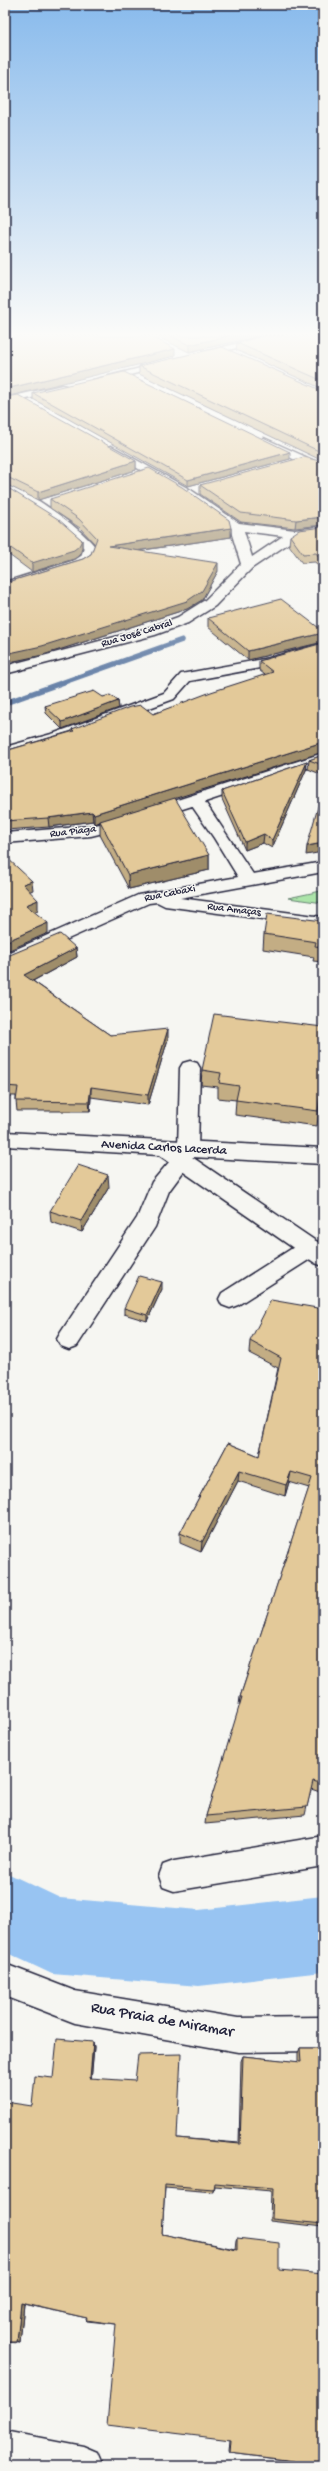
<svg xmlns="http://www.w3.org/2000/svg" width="328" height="2471" viewBox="0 0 328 2471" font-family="'Gochi Hand',sans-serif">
  <rect width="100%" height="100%" fill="#f6f6f2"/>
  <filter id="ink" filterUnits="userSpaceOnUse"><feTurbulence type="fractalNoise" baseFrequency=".025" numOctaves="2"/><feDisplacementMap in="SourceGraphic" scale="8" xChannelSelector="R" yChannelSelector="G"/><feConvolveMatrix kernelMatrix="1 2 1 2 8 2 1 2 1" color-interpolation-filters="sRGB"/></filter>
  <g filter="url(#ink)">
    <!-- green -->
    <polygon fill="#abe4a9" stroke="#668372" points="321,891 323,891 323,903 288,898"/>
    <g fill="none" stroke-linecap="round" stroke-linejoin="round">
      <!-- stream -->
      <polyline stroke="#6983a9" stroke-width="5.5" points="5,703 182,640"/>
      <!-- river -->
      <polygon fill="#98c4f2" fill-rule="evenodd" points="5,1872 60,1898 199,1910 323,1896 323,1972 199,1986 52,1974 5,1952"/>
      <!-- minor casing -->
      <g stroke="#22223b" stroke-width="3">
        <g id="minor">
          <polygon points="267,336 284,336 98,383 93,380"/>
          <polygon points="62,385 66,386 66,390 5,404 5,398"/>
          <polygon points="264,438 317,462 323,463 323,469 310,467 260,443 259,441"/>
          <path d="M111,446L191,490L239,523L295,530L323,526V534L298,537L252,568L215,606L188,623L155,635L5,674V666L145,629L178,617L205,600L241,564L230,528L183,494L107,451V447ZM244,531L283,536L252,557Z"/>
          <path d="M5,484C26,489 84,530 96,548L91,561L83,566L5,590V582L75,560L81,556L84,548L59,526L5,492Z"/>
          <polygon points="323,643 323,651 271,666 190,681 174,699 65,739 5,757 5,747 55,733 164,693 181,674 269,658"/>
          <polygon points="323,753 323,763 205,802 253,874 323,862 323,872 180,898 323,917 323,927 165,906 157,902 149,903 5,967 5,954 138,895 238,877 214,838 192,806 123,828 91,836 5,843 5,833 91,826 112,821"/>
          <polygon points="190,1061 197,1063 200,1068 198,1150 195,1155 191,1157 192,1160 169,1191 155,1227 77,1346 69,1349 61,1346 57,1339 61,1332 137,1218 152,1182 175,1155 179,1153 178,1150 180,1068 183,1063"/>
          <polygon points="310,1239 318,1242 321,1248 318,1254 238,1305 230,1308 222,1305 219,1299 222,1293 302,1242"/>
          <polygon points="323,1836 323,1866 174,1891 163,1887 159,1876 163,1865 174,1861"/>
          <polygon points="5,1964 75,1991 238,2018 323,2017 323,2051 238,2052 75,2023 5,1996"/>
          <polygon points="5,2431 83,2446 97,2452 103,2466 5,2466"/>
        </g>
      </g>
      <!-- major casing -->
      <g stroke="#22223b" stroke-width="3">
        <polygon id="major" points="5,1132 323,1148 323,1164 192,1157 323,1246 323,1266 315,1263 159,1155 5,1146"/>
      </g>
      <!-- minor -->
      <use href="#minor" fill="#f6f6f2" fill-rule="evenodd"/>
      <!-- major -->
      <use href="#major" fill="#f6f6f2" fill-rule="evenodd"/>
    </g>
    <!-- wall -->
    <g fill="#c3ad84" stroke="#22223b">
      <polygon points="156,336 260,336 189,352"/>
      <polygon points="323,336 323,389 236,350 237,343"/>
      <polygon points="139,366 323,391 323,461 139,374"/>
      <polygon points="33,393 290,459 188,486 33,399"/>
      <polygon points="5,397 136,461 136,470 38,500 5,484"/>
      <polygon points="323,462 295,528 241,522 200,494 200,485"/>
      <polygon points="5,486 82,540 82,548 80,555 74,559 32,572 5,552"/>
      <polygon points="50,499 231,528 231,537 137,551 218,571 202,600 187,609 43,655 5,663 5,583 83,559 91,554 95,544 80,528 50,508"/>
      <polygon points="323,527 323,572 315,562 302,563 289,545 290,536"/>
      <polygon points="208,618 323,631 323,752 159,803 209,855 209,870 129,889 100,835 100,822 94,824 93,821 49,827 5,830 5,751 72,731 72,729 153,714 265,675 259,670 259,661 323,643 323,642 248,660 208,627"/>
      <polygon points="103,697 118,701 119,708 62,729 46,713 45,706"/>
      <polygon points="323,755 323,775 308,769 309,760"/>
      <polygon points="307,762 306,770 272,848 263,843 245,850 222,799 222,791"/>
      <polygon points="323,921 323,962 313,961 314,957 263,949 264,934"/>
      <polygon points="76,948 77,957 33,981 110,1035 168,1039 148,1105 91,1097 90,1111 17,1111 16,1101 16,1096 5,1096 5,957"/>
      <polygon points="323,1027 323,1108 319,1108 317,1126 235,1115 236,1100 218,1098 218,1087 201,1085 202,1070"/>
      <polygon points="109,1187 82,1232 51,1222 50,1211"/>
      <polygon points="162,1289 147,1321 124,1314 124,1308"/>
      <polygon points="323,1309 323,1793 311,1789 305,1815 205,1824 206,1816 240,1706 239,1705 240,1697 309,1488 289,1482 285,1496 238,1481 201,1552 180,1543 180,1533 228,1443 259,1456 278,1368 249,1353 250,1341"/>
      <polygon points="93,2042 94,2047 91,2078 177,2138 239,2143 241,2061 243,2056 298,2062 298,2053 300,2048 323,2048 323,2227 270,2221 271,2191 214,2186 213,2192 165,2188 162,2234 235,2249 236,2240 237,2238 279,2270 323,2466 291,2466 292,2461 230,2453 229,2451 230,2440 116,2324 87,2321 86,2320 87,2318 24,2304 20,2343 5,2342 32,2106 53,2078"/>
    </g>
    <!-- shaded-wall -->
    <g fill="#9f8d6b" stroke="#22223b">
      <polygon points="229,336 260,336 189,352 189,345"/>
      <polygon points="175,349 175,356 5,397 5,389"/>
      <polygon points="290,452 290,459 188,486 188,480"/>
      <polygon points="136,461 136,470 38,500 38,492"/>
      <polygon points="323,517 323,525 295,528 296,520"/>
      <polygon points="231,528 231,537 108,555 108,546"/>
      <polygon points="82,540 82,548 80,555 74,559 32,572 32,563"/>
      <polygon points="218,563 218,571 202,600 187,609 43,655 5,663 5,654"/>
      <polygon points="323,633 323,642 248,660 248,651"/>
      <polygon points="118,701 119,708 62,729 62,722"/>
      <polygon points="323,742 323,752 100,822 100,821 100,822 94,824 94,814"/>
      <polygon points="307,762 306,770 272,848 272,840"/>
      <polygon points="92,812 93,821 49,827 48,818"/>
      <polygon points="264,834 263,843 245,850 245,842"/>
      <polygon points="323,843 323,852 306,855 307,846"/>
      <polygon points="209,855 209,870 129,889 128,875"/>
      <polygon points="32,881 33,890 24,894 23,884"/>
      <polygon points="38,900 38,910 27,915 26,905"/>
      <polygon points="48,923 48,933 5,952 5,942"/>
      <polygon points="76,948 77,957 25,985 24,975"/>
      <polygon points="168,1029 168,1039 148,1105 148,1095"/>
      <polygon points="91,1087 91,1097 90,1111 89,1102"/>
      <polygon points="108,1175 109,1187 82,1232 81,1221"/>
      <polygon points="162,1282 162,1289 147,1321 147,1315"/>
      <polygon points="239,1471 238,1481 201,1552 202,1542"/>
      <polygon points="291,1472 289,1482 285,1496 286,1485"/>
      <polygon points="93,2042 94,2047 91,2082 90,2078"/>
      <polygon points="21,2303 24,2304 20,2343 17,2342"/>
    </g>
    <!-- building -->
    <g fill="#e3c999" stroke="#22223b">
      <polygon points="21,336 151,336 175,349 5,389 5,340"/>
      <polygon points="171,336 229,336 189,345"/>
      <polygon points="263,336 323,336 323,381 237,343"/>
      <polygon points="222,347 323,391 323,453 139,366"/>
      <polygon points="124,372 290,452 188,480 33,393"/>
      <polygon points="18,395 136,461 38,492 5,476 5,397"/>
      <polygon points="304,457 323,462 323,517 296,520 241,513 200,485"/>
      <polygon points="149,468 182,487 229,520 231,528 108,546 218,563 202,591 187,601 42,646 5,654 5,583 83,559 91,554 97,538 79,519 50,499"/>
      <polygon points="5,486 58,519 82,540 79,546 74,550 32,563 5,544"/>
      <polygon points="323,527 323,562 316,553 303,554 290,536 299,530"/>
      <polygon points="281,599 323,631 323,633 248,651 208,618"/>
      <polygon points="323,643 323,742 94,814 92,812 48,818 5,821 5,751 74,731 72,729 130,707 141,705 153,714 211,692 273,672 259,661"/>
      <polygon points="94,691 103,697 110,695 118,701 62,722 45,706"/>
      <polygon points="323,755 323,765 309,760"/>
      <polygon points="307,762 272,840 264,834 245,842 222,791"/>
      <polygon points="323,789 323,843 307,846"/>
      <polygon points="175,798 209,855 128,875 100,821"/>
      <polygon points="5,856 32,881 23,884 38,900 26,905 48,923 5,942"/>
      <polygon points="267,914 323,921 323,947 315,946 316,942 264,934"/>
      <polygon points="60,934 76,948 24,975 110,1035 168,1029 148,1095 91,1087 89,1102 16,1101 18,1087 5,1086 5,998 9,995 5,992 5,957"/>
      <polygon points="214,1014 323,1027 323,1093 320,1093 318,1111 236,1100 239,1086 219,1083 221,1073 202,1070"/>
      <polygon points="78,1165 108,1175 81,1221 50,1211"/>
      <polygon points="139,1276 162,1282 147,1315 124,1308"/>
      <polygon points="271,1300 323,1309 323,1784 313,1781 307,1807 206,1816 242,1697 240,1697 312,1478 291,1472 286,1485 239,1471 202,1542 180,1533 228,1443 259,1456 281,1358 250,1341"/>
      <polygon points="57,2039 93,2042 90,2078 135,2081 138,2055 181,2054 177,2138 240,2144 243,2056 301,2062 300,2048 323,2048 323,2224 272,2219 273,2188 214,2183 213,2189 165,2185 162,2234 237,2250 237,2238 279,2243 279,2270 323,2274 323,2466 294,2466 294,2461 230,2453 231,2440 107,2425 116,2324 86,2320 87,2318 21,2303 17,2342 5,2342 5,2102 32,2106 35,2076 53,2078"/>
    </g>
  </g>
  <!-- sky -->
  <linearGradient id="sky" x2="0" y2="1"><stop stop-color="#88baec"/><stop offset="0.49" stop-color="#fbfbf9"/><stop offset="1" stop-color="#fbfbf9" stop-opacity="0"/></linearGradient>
  <rect width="328" height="682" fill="url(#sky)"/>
  <g text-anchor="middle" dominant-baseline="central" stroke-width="3" stroke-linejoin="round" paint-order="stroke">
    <!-- far-street labels -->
    <g font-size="11" fill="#22223b" stroke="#f6f6f2">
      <text transform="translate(137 634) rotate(-17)">Rua José Cabral</text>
      <text transform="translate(73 832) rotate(-7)">Rua Piaga</text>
      <text transform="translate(170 894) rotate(-11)">Rua Cabaxi</text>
      <text transform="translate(234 910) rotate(7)">Rua Amaças</text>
    </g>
    <!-- street labels -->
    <g font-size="13" fill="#22223b" stroke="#f6f6f2">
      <text transform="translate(164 1148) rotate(3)">Avenida Carlos Lacerda</text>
    </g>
    <!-- near-street labels -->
    <g font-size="16" fill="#22223b" stroke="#f6f6f2">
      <text transform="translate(162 2021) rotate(10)">Rua Praia de Miramar</text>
    </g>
  </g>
  <!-- margin -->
  <rect width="328" height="2471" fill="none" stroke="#f6f6f2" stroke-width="20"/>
  <rect x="10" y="10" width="308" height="2451" fill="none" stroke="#22223b" stroke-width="1.5" filter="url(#ink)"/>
</svg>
